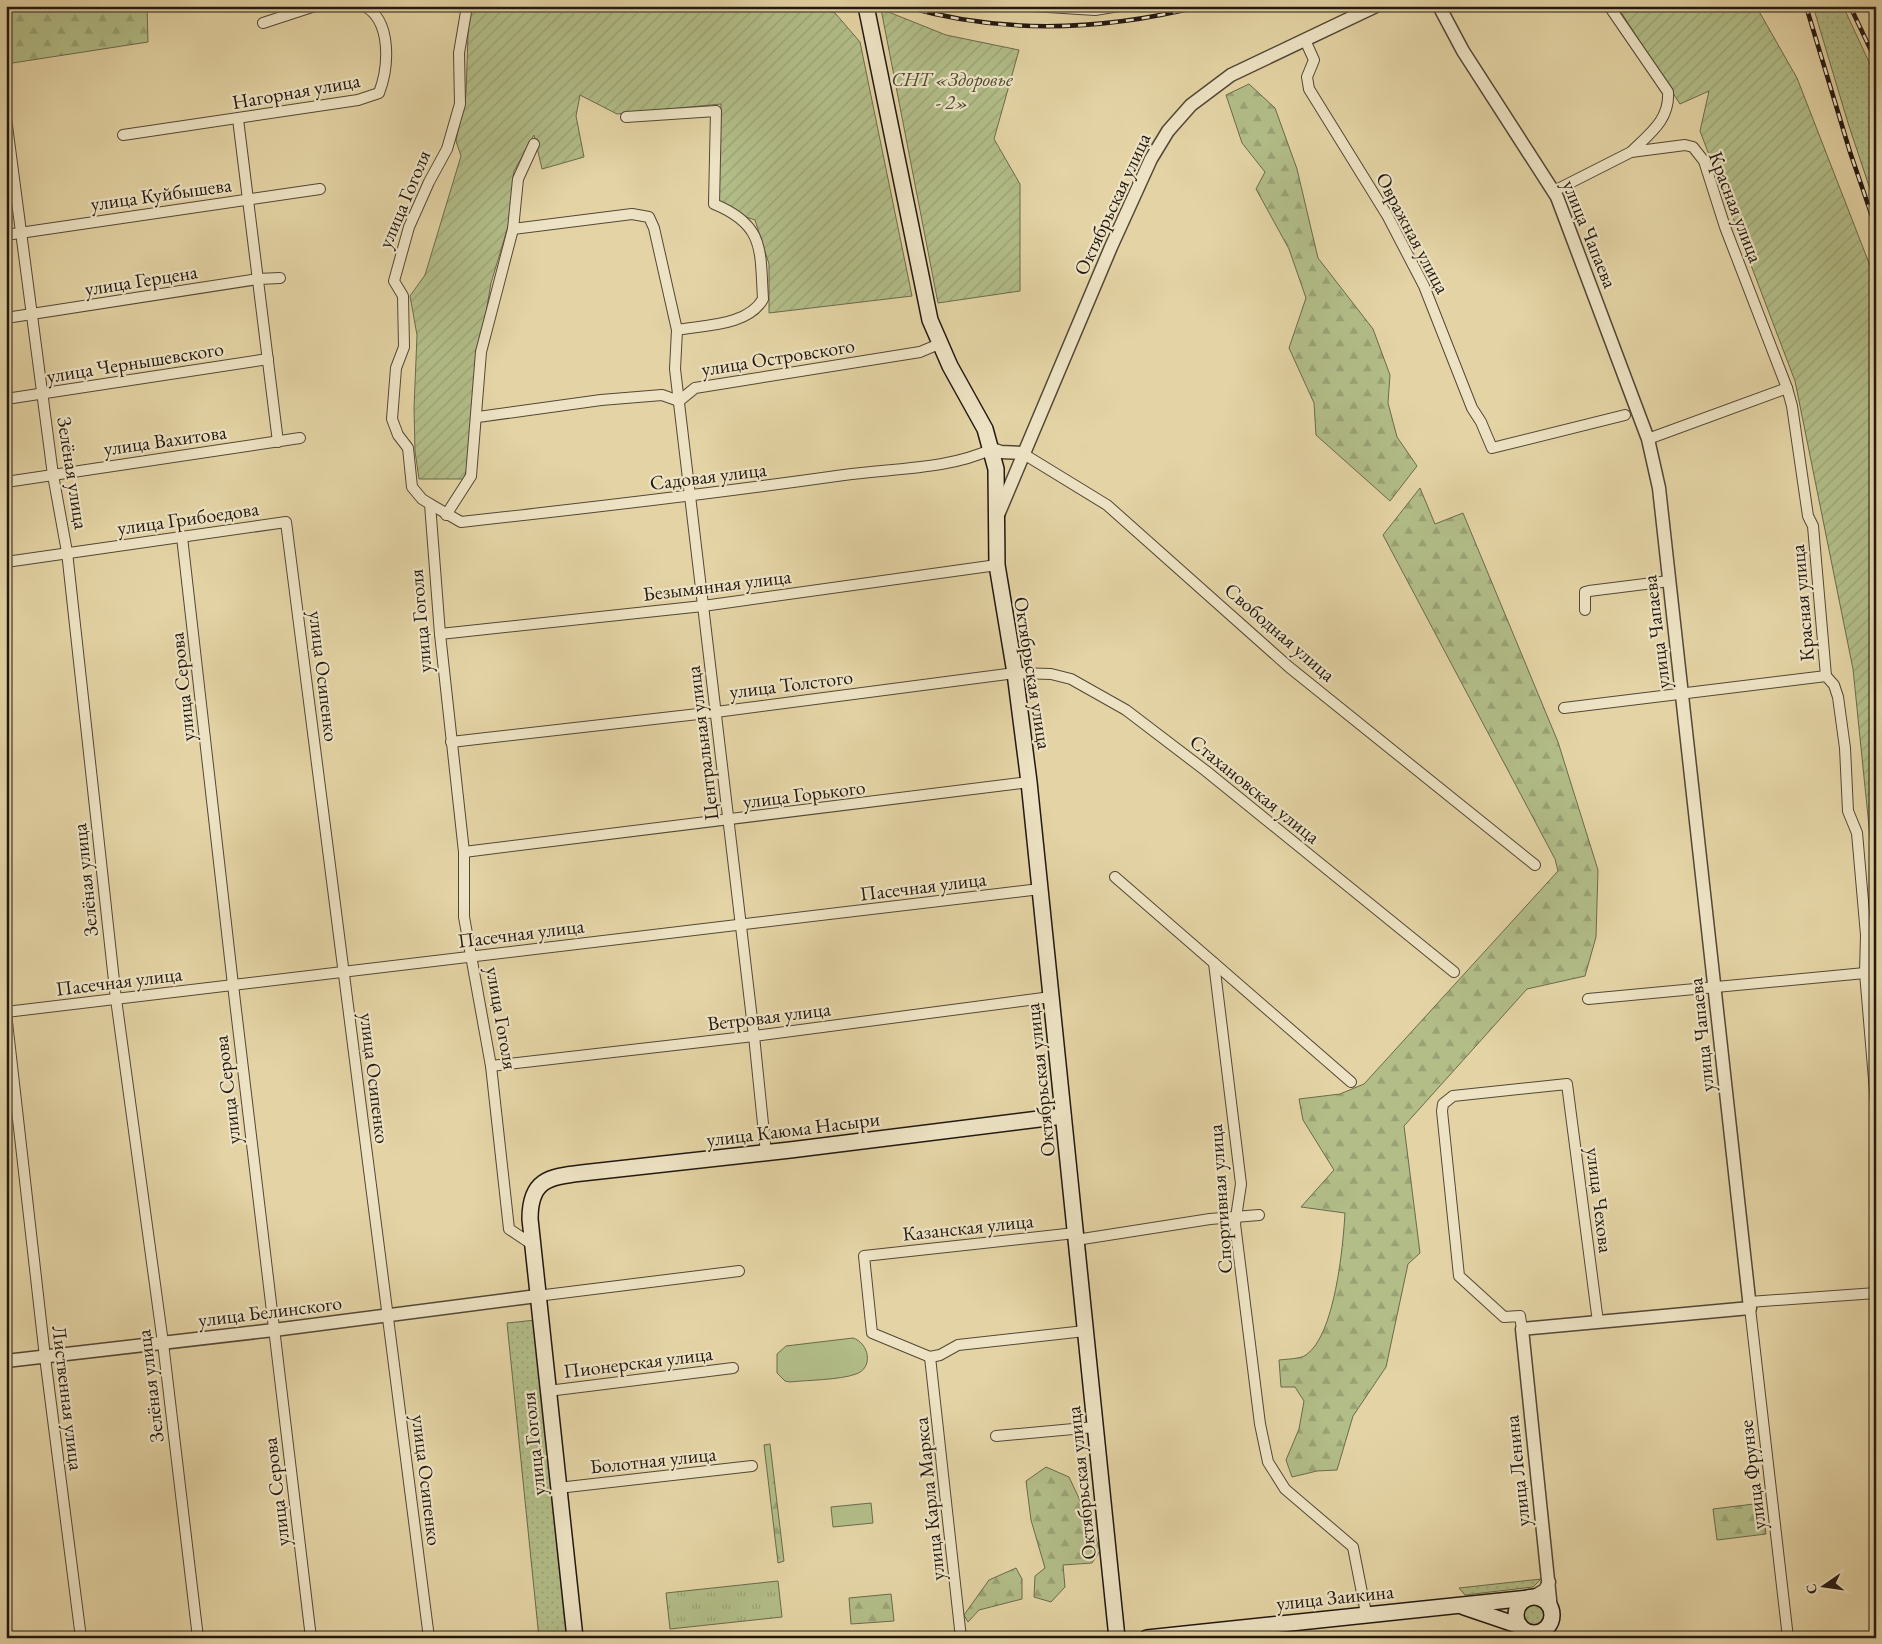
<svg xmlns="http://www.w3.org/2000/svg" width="1882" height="1644" viewBox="0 0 1882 1644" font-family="'EB Garamond',serif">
  <defs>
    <pattern id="grass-dots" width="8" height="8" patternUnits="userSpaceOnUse" patternTransform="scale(1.25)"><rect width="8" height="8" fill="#b2bd88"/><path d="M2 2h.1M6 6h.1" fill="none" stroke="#99a274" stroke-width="1.8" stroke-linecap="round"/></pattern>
    <pattern id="forest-firs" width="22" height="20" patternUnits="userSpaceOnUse" patternTransform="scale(1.25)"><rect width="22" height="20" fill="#b2bd88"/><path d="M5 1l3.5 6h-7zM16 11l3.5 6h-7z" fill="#99a274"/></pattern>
    <pattern id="park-tufts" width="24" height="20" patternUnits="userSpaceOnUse" patternTransform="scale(1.25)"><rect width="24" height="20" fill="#b2bd88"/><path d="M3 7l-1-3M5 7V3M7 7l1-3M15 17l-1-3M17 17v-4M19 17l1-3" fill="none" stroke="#99a274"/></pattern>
    <pattern id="garden-furrows" width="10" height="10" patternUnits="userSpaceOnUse" patternTransform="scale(1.25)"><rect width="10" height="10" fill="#b2bd88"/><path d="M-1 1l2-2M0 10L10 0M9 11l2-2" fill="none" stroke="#99a274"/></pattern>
  </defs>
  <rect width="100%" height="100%" fill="#e4d4a5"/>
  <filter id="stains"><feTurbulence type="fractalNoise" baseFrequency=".004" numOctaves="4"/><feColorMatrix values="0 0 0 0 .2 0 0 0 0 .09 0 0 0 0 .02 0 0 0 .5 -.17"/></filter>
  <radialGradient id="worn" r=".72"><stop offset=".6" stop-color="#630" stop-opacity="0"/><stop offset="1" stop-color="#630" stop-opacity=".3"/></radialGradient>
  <!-- grass -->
  <g fill="url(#grass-dots)" stroke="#6a6a4c">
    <polygon points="1813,6 1843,6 1876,77 1876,207 1848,123"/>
    <polygon points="536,1320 568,1638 539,1638 507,1323"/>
    <polygon points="1541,1579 1533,1587 1465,1595 1459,1588"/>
    <circle cx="1534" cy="1616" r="12"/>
  </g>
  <!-- forest -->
  <g fill="url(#forest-firs)" stroke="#6a6a4c">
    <polygon points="6,6 147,6 148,42 6,64"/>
    <polygon points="1249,84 1275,108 1297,169 1318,258 1373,329 1390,375 1388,403 1397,437 1417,466 1390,501 1316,435 1314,403 1289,348 1306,298 1289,249 1256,189 1265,172 1242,143 1226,95"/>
    <path d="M1420,488L1435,524L1463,513L1558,742L1598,870L1596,937L1585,976L1527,989L1404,1126L1420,1253L1408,1264L1386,1367L1353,1416L1337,1470L1317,1471L1292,1477L1286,1460L1299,1429L1304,1401L1295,1387H1281L1279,1360C1287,1359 1300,1359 1306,1355C1335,1335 1343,1247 1345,1213L1301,1207L1334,1170L1303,1120L1299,1099L1340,1094L1364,1084L1558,871L1555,859L1383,535Z"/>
    <polygon points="770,1444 784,1561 778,1563 764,1445"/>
    <polygon points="1046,1467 1069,1477 1092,1526 1100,1551 1092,1563 1063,1565 1065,1587 1051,1602 1034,1597 1035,1576 1045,1568 1031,1520 1026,1481"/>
    <polygon points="1762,1503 1766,1534 1717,1540 1713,1509"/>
    <polygon points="1016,1568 1022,1579 1022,1599 979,1610 968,1622 964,1615 989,1580"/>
    <polygon points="891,1594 894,1621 851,1624 849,1598"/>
  </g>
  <!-- park -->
  <polygon fill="url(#park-tufts)" stroke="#6a6a4c" points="778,1581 782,1617 670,1629 666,1593"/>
  <!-- garden -->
  <g fill="url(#garden-furrows)" stroke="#6a6a4c">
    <polygon points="469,6 805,6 835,13 860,42 912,296 769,313 769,264 755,220 717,207 721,104 617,114 580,95 576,116 584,157 542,169 534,135 514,171 509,223 491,283 476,372 469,461 464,479 419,479 415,451 414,408 417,335 410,296 425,275 461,156 456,141 466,93"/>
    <polygon points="1617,6 1756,6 1797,78 1876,281 1876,895 1853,669 1795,381 1700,131 1709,91 1680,104"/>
    <polygon points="881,9 946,35 1019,50 994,139 1020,184 1020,291 938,303"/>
  </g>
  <!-- pitch -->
  <g fill="#b2bd88" stroke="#6a6a4c">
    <path d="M853,1338C869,1343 874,1368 856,1374C840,1380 808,1380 790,1382L785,1381L777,1373V1354L786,1346Z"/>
    <polygon points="871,1503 873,1523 833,1527 831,1507"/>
  </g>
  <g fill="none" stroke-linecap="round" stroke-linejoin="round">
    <!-- minor casing -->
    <g stroke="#534736" stroke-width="12">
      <g id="minor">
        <polyline points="467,6 459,53 460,104 447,149 429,182 409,227 394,281 403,296 404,347 396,368 392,419 398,435 408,448 412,487 422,499 430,504 440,634 464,852 464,917 491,1066 509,1229 533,1245"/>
        <polyline points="1032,6 1095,10 1119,6"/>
        <path d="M1609,6L1668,92C1670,120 1649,134 1631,152"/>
        <polyline points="263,23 315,6"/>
        <polyline points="1305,40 1314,60 1307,77 1309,89 1387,215 1424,286 1472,408 1481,422 1492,448 1625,415"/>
        <path d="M626,117L716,111L714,204C765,225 760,250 763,299C748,326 704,325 677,330"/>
        <polyline points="6,118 53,475 67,552 116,999 163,1343 198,1638"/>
        <polyline points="238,119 278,442"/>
        <path d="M123,135L358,100L379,93C389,67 392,20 364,6"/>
        <polyline points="1554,191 1631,152 1685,145 1693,147 1704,161 1725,227 1787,388 1792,406 1808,516 1813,526 1826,676 1834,685 1838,697 1845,748 1848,811 1857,833 1866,935 1865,973 1876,1103"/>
        <polyline points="513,229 632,214 649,217 654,228 677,330 675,369 754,1036 766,1153"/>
        <polyline points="6,235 320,189"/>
        <polyline points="6,318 258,279 280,278"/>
        <polyline points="6,399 268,359"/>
        <polyline points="478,417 601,400 662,395 679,401 695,388 920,352 939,344"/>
        <polyline points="1648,439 1787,388"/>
        <polyline points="1022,453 1107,505 1289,667 1535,865"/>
        <polyline points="6,482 300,438"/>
        <path d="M430,504L461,522C589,508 716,493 844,475C892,468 947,470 992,449"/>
        <polyline points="446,515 471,476 481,352 513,229 518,179 534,144"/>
        <polyline points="182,537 233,985 311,1638"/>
        <polyline points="6,562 286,522 429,1638"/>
        <polyline points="1585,610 1585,592 1589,591 1669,581"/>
        <polyline points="440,634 703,606 997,565"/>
        <polyline points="1564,708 1826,676"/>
        <polyline points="451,742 716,712 1015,673 1051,674 1071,679 1126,710 1206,771 1454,972"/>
        <polyline points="464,852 1029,782"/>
        <polyline points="1115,877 1351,1082"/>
        <polyline points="1214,963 1241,1184 1235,1224 1260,1424 1268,1462 1285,1489 1353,1547 1366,1613"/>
        <polyline points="1588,999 1865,973"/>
        <polyline points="6,1012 1040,889"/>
        <polyline points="6,1013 45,1357 81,1638"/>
        <polyline points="491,1066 754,1036 1051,997"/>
        <polyline points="1075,1233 864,1256 872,1333 930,1357 940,1355 958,1345 1085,1331"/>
        <polyline points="1076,1240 1210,1219 1259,1215"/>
        <polyline points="537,1296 739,1271"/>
        <polyline points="1749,1302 1876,1293"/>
        <polyline points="1750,1308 1788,1638"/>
        <polyline points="1522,1329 1520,1316 1504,1317 1459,1276 1442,1111 1443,1104 1453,1096 1567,1084 1598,1322"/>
        <polyline points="930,1357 961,1638"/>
        <polyline points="548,1391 733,1368"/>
        <polyline points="996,1436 1095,1427"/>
        <polyline points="558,1488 752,1466"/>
      </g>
    </g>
    <!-- tertiary casing -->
    <g stroke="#534736" stroke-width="15">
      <g id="tertiary">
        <polyline points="1439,6 1463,51 1557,197 1648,439 1659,488 1750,1308 1522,1329 1551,1609"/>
        <polyline points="992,449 1001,452 1022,453"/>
        <polyline points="998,515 1111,247 1151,159 1168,131 1191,105 1231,75 1376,6"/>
        <polyline points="6,1361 274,1330 537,1296"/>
        <polyline points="1533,1597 1545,1590 1549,1582"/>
      </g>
    </g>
    <!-- secondary casing -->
    <g stroke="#231811" stroke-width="18">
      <g id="secondary">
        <polyline points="866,6 930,320 950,366 985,429 996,469 997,565 1015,673 1029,782 1117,1638"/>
        <circle cx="1534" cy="1615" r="18"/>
        <polyline points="1464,1607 1520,1626"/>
        <path d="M575,1638L530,1219C530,1180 548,1177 582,1173L790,1150L1063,1116"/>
        <polyline points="1147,1638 1528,1598"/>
      </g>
    </g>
    <!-- minor -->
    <use href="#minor" stroke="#ede3c4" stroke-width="10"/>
    <!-- tertiary -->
    <use href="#tertiary" stroke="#ede3c4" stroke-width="12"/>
    <!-- secondary -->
    <use href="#secondary" stroke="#ede3c4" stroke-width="15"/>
    <!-- rail casing -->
    <g stroke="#231811" stroke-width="4.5">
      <g id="rail">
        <path d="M904,6C1003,35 1102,31 1201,6"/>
        <polyline points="1806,6 1850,152 1876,228"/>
        <polyline points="1850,6 1876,61"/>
        <polyline points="1871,6 1876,17"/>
      </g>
    </g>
    <!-- rail -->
    <use href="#rail" stroke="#ede3c4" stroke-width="2.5" stroke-dasharray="8" stroke-linecap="butt"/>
  </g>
  <g text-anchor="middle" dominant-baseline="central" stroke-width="4.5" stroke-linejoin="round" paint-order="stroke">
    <!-- park labels -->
    <g font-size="20" font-style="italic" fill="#4e4a35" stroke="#ede3c4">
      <text x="952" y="79">СНТ «Здоровье<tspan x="952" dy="23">- 2»</tspan></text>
    </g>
    <!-- street labels -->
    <g font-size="20" fill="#231811" stroke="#ede3c4">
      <text transform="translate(296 91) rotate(-10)">Нагорная улица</text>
      <text transform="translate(161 194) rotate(-8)">улица Куйбышева</text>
      <text transform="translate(404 199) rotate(-67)">улица Гоголя</text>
      <text transform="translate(1112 204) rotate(-65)">Октябрьская улица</text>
      <text transform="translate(1736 207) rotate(69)">Красная улица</text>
      <text transform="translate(1413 233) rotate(62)">Овражная улица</text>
      <text transform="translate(1590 234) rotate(68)">улица Чапаева</text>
      <text transform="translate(141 280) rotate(-9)">улица Герцена</text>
      <text transform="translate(778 357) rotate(-9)">улица Островского</text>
      <text transform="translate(135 362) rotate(-9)">улица Чернышевского</text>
      <text transform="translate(165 440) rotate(-8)">улица Вахитова</text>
      <text transform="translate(73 473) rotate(81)">Зелёная улица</text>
      <text transform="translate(708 476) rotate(-7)">Садовая улица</text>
      <text transform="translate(188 518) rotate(-8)">улица Грибоедова</text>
      <text transform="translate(717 585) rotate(-7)">Безымянная улица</text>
      <text transform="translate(1802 603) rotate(-95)">Красная улица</text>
      <text transform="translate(420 621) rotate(-95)">улица Гоголя</text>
      <text transform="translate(1280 632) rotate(41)">Свободная улица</text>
      <text transform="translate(1656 632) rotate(-97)">улица Чапаева</text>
      <text transform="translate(1033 673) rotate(81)">Октябрьская улица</text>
      <text transform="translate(324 676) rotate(83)">улица Осипенко</text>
      <text transform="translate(791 684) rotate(-7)">улица Толстого</text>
      <text transform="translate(182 687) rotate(-96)">улица Серова</text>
      <text transform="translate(702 743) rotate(-97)">Центральная улица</text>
      <text transform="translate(1255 789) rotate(39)">Стахановская улица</text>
      <text transform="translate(804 794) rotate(-7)">улица Горького</text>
      <text transform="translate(85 880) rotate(-96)">Зелёная улица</text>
      <text transform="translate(923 886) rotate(-7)">Пасечная улица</text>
      <text transform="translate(521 933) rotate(-7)">Пасечная улица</text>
      <text transform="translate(119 981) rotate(-7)">Пасечная улица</text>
      <text transform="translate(769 1016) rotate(-7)">Ветровая улица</text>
      <text transform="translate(502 1018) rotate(80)">улица Гоголя</text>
      <text transform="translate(1701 1035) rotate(-96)">улица Чапаева</text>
      <text transform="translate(375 1078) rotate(83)">улица Осипенко</text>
      <text transform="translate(1040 1080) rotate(-96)">Октябрьская улица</text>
      <text transform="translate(227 1090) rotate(-97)">улица Серова</text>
      <text transform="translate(793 1129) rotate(-7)">улица Каюма Насыри</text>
      <text transform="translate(1220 1199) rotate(-94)">Спортивная улица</text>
      <text transform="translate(1600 1200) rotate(83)">улица Чехова</text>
      <text transform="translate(968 1227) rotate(-6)">Казанская улица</text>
      <text transform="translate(270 1311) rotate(-7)">улица Белинского</text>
      <text transform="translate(638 1362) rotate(-7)">Пионерская улица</text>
      <text transform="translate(150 1386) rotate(-97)">Зелёная улица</text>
      <text transform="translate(68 1398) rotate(83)">Лиственная улица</text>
      <text transform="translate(533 1444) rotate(-96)">улица Гоголя</text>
      <text transform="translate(653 1460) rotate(-6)">Болотная улица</text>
      <text transform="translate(1517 1471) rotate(-96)">улица Ленина</text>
      <text transform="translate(1752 1475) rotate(-97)">улица Фрунзе</text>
      <text transform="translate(427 1480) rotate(83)">улица Осипенко</text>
      <text transform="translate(1081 1483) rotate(-96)">Октябрьская улица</text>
      <text transform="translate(276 1492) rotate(-97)">улица Серова</text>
      <text transform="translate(929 1499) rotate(-96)">улица Карла Маркса</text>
      <text transform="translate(1335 1597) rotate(-6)">улица Заикина</text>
    </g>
  </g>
  <!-- margin -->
  <rect width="1882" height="1644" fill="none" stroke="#e4d4a5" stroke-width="25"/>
  <rect x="8" y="8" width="1867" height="1629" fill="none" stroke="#231811" stroke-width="2.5"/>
  <rect x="12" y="12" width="1857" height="1619" fill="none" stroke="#231811"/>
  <!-- north arrow -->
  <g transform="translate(1824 1586) rotate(257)" stroke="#ede3c4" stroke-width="4" paint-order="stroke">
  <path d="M0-4L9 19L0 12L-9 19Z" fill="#231811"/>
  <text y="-8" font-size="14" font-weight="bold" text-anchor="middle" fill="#231811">С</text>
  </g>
  <rect width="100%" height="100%" filter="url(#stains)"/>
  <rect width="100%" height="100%" fill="url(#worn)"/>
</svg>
